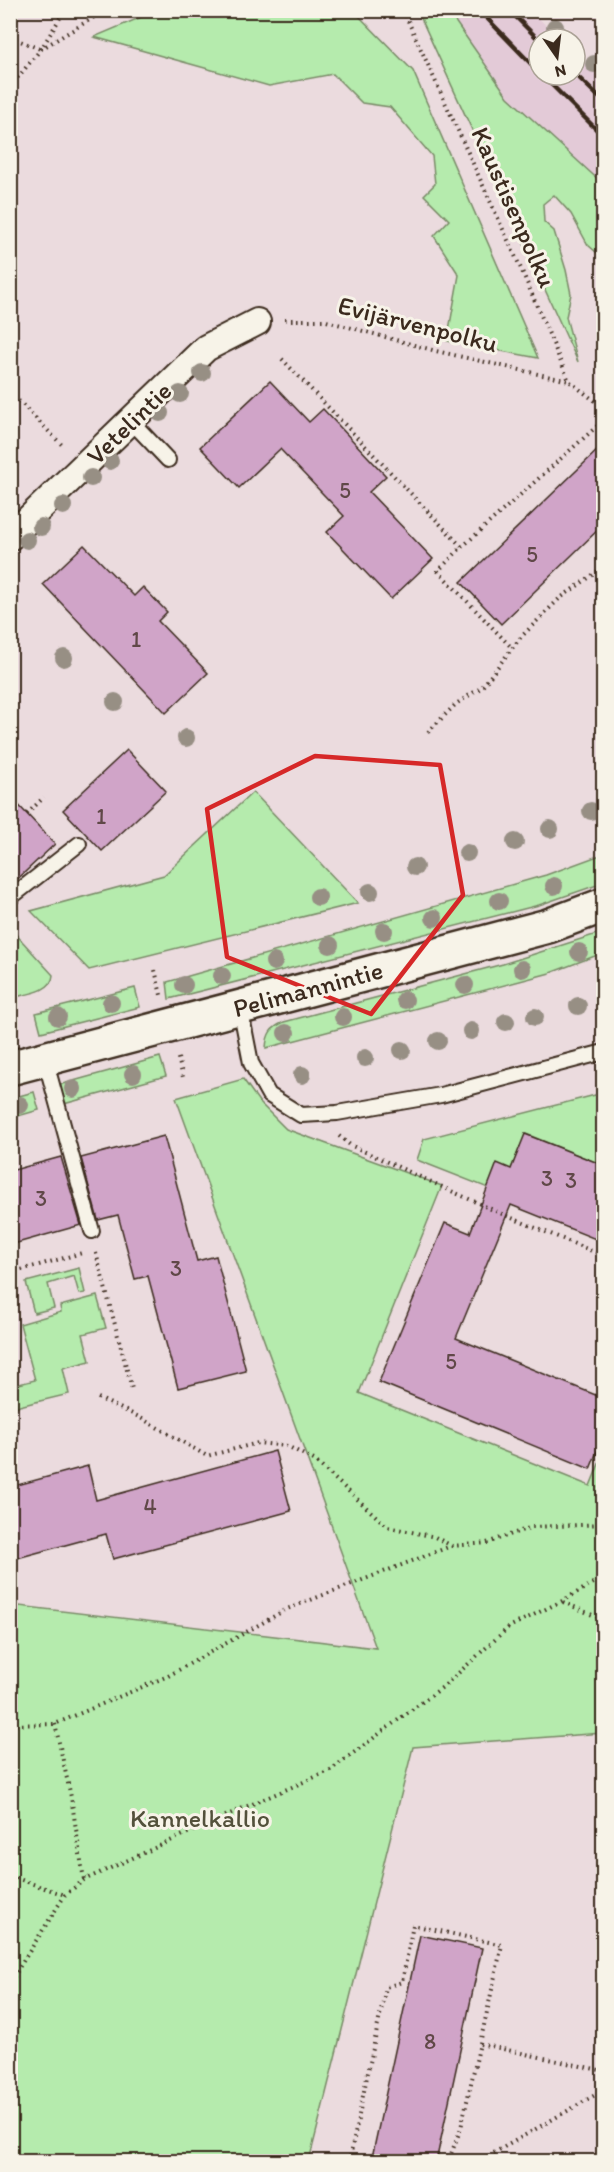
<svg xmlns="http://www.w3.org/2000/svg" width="614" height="2172" viewBox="0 0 614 2172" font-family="Itim,sans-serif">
  <rect width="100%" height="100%" fill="#ebdbde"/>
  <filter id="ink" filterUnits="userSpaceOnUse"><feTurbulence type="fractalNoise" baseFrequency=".0167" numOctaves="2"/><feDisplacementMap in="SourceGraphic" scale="12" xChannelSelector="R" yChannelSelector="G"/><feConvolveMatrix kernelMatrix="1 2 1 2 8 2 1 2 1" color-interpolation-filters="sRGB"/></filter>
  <g filter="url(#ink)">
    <!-- built -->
    <polygon fill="#e3cad7" points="448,11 531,11 560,39 539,39 539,75 575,75 575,54 603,81 603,184 508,97"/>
    <!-- green -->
    <g fill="#b5ebad" stroke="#788a66" stroke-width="1.5">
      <polygon points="158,10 354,11 413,71 538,358 447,341 459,275 434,236 449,220 424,195 435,184 432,156 390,107 362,103 333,74 269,86 94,37"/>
      <polygon points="425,10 448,11 508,97 603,184 603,258 588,245 571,214 554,195 543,204 544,222 554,231 566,270 571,294 566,317 578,362 420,16"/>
      <polygon points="253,792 358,903 89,970 31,911 164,875"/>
      <polygon points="603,854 603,883 539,905 169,999 167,982 546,875"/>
      <path d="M11,929L53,975C52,993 25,994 11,998Z"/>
      <path d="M603,932V953L550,973L266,1048C267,1033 271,1028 284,1022L503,964Z"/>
      <polygon points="135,988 140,1007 41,1032 36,1013"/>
      <polygon points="160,1057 166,1076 60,1105 55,1086"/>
      <polygon points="243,1079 260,1103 286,1129 442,1186 359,1393 590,1486 603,1454 603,1733 413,1747 309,2161 15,2161 10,2159 11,1605 376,1648 176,1098"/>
      <polygon points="34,1092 39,1110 11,1118 11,1098"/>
      <polygon points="603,1093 603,1165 526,1134 511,1169 488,1188 417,1160 424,1139"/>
      <polygon points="79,1268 85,1293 79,1294 74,1276 48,1284 54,1308 34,1313 26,1282"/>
      <polygon points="97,1296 106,1328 83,1334 90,1361 63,1368 69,1394 11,1408 11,1386 35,1380 20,1324 61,1312 60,1306"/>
    </g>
    <!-- building -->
    <g fill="#d0a4c8" stroke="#3b2a1e" stroke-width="1.5">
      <polygon points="270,381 309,422 323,409 386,476 369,492 433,559 391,599 327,532 344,516 280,449 239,488 200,447"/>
      <polygon points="603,445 603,525 501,624 461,582"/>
      <polygon points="84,545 134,596 143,587 167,612 158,621 208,673 166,713 43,584"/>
      <polygon points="127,750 166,791 102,851 63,810"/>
      <polygon points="10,796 55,844 10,886"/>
      <polygon points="525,1134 603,1165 603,1242 511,1205 456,1338 603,1398 603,1437 590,1469 379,1382 445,1223 470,1233 497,1163 511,1169"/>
      <polygon points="164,1136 197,1261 216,1256 246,1371 178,1388 148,1276 135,1279 118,1215 98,1220 81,1158"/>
      <polygon points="61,1157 81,1225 10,1245 10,1171"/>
      <polygon points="275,1451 291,1511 113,1559 106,1534 10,1560 10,1487 88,1466 96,1500"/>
      <polygon points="420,1935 482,1948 436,2162 371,2162"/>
    </g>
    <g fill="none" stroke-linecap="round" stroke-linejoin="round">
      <!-- lane casing -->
      <g stroke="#3b2a1e" stroke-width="18">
        <g id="lane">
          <polyline points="131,421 168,460"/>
          <polyline points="10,898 79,844"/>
          <polyline points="240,1007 251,1063 269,1095 301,1115 337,1113 441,1095 604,1052"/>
          <polyline points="45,1059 92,1231"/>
        </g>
      </g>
      <!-- street casing -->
      <g stroke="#3b2a1e" stroke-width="30">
        <polyline id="street" points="10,537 206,348 257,322"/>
      </g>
      <!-- secondary casing -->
      <g stroke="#3b2a1e" stroke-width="38">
        <polyline id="secondary" points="10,1068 548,926 604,905"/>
      </g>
      <!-- path -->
      <g stroke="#3b2a1e" stroke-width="4" stroke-dasharray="1.5 4.5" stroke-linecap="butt">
        <polyline points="403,10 522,271 569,381 604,408"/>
        <polyline points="10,12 12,10"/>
        <polyline points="10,37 40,49"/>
        <polyline points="41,49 106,10"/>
        <polyline points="10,87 41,49 65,10"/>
        <polyline points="285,320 323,320 436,351 569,381"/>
        <polyline points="282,359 462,547 438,571 512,648"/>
        <polyline points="10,392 62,445"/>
        <polyline points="462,547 604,420"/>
        <polyline points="428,732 456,704 482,687 521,637 559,599 604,567"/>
        <polyline points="27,814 44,797"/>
        <polyline points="155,970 161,995"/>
        <polyline points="178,1058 184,1081"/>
        <polyline points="339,1136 350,1145 502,1214 604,1256"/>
        <polyline points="96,1253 132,1389"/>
        <polyline points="10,1273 82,1253"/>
        <polyline points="98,1398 139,1417 207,1456 258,1443 287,1446 314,1460 388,1527 435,1537 452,1546 487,1543 532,1527 604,1524"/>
        <polyline points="563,1602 597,1617 604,1629"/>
        <polyline points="55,1724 71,1797 84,1880"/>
        <polyline points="10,1725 55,1724 168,1676 287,1609 451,1546"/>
        <polyline points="10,1876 65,1895"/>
        <polyline points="10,1982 65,1895 84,1880 243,1808 329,1771 444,1686 509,1627 562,1601 604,1577"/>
        <polyline points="480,2044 604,2071"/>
        <polyline points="349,2162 386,1987 402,1982 413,1925 502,1945 461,2128 448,2162"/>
        <polyline points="478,2162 604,2090"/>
      </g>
      <!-- lane -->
      <use href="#lane" stroke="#f7f3e8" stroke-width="14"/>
      <!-- street -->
      <use href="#street" stroke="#f7f3e8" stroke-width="26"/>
      <!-- secondary -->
      <use href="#secondary" stroke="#f7f3e8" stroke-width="33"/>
      <!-- rail -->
      <g stroke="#3b2a1e" stroke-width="4.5">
        <polyline points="479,10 539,72"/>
        <polyline points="509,10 539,40"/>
        <polyline points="575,74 604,102"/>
        <polyline points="542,75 604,137"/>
      </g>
    </g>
    <!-- trees -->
    <g fill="#978f84">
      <circle cx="555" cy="27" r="9"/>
      <circle cx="594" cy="64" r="9"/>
      <circle cx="202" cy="373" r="9"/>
      <circle cx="180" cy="394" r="9"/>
      <circle cx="160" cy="413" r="9"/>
      <circle cx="110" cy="461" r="9"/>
      <circle cx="91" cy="478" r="9"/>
      <circle cx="63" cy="506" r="9"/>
      <circle cx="41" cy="527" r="9"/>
      <circle cx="27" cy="540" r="9"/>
      <circle cx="64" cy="658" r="9"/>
      <circle cx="115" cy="702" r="9"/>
      <circle cx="186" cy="738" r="9"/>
      <circle cx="591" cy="811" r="9"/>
      <circle cx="550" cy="829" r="9"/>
      <circle cx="515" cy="842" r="9"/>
      <circle cx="467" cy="853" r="9"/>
      <circle cx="415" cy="867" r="9"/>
      <circle cx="554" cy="886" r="9"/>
      <circle cx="370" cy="892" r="9"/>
      <circle cx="318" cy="897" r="9"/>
      <circle cx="499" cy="901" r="9"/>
      <circle cx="434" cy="918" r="9"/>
      <circle cx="384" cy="931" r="9"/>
      <circle cx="330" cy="945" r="9"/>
      <circle cx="579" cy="952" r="9"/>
      <circle cx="274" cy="962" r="9"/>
      <circle cx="522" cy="969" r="9"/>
      <circle cx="222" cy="976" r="9"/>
      <circle cx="184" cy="985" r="9"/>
      <circle cx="465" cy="985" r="9"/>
      <circle cx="405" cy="1000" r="9"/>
      <circle cx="111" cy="1003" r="9"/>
      <circle cx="578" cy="1006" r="9"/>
      <circle cx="58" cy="1017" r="9"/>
      <circle cx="343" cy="1017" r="9"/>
      <circle cx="535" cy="1017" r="9"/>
      <circle cx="506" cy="1022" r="9"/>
      <circle cx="471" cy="1031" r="9"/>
      <circle cx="286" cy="1033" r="9"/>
      <circle cx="438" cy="1041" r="9"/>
      <circle cx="402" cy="1050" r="9"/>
      <circle cx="365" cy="1058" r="9"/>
      <circle cx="133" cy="1074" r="9"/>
      <circle cx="302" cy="1075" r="9"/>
      <circle cx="73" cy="1089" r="9"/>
      <circle cx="20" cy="1105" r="9"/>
    </g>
  </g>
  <!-- marked area -->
  <path fill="none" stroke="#d62828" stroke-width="4.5" stroke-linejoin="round" d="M315,756L440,765L463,895L371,1014L227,957L207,809Z"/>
  <g text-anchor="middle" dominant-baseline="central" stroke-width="6" stroke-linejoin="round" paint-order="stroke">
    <!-- number labels -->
    <g font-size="22" fill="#604848">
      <text x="345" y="490">5</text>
      <text x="532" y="554">5</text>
      <text x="136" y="639">1</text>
      <text x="101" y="816">1</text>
      <text x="547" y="1178">3</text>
      <text x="571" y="1180">3</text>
      <text x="41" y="1198">3</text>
      <text x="176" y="1268">3</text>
      <text x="451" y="1361">5</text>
      <text x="150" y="1506">4</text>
      <text x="430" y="2041">8</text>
    </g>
    <!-- street labels -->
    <g font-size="26" fill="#3b2a1e" stroke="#f7f3e8">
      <text transform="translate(514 207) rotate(66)">Kaustisenpolku</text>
      <text transform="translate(418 324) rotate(14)">Evijärvenpolku</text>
      <text transform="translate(129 423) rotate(-44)">Vetelintie</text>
      <text transform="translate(308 989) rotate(-15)">Pelimannintie</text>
    </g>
    <!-- park labels -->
    <g font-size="26" fill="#53513b" stroke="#f7f3e8">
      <text x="200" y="1818">Kannelkallio</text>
    </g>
  </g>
  <!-- margin -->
  <rect width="614" height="2172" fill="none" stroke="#f7f3e8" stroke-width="36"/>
  <rect x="18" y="18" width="578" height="2136" fill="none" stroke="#3b2a1e" stroke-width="2" filter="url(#ink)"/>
  <!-- north arrow -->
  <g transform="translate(557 57) rotate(166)"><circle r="28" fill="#f7f3e8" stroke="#aca397" stroke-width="1.5"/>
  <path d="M0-4.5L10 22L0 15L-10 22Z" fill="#3b2a1e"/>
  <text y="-9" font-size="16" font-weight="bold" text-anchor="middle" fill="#3b2a1e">N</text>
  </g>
</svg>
